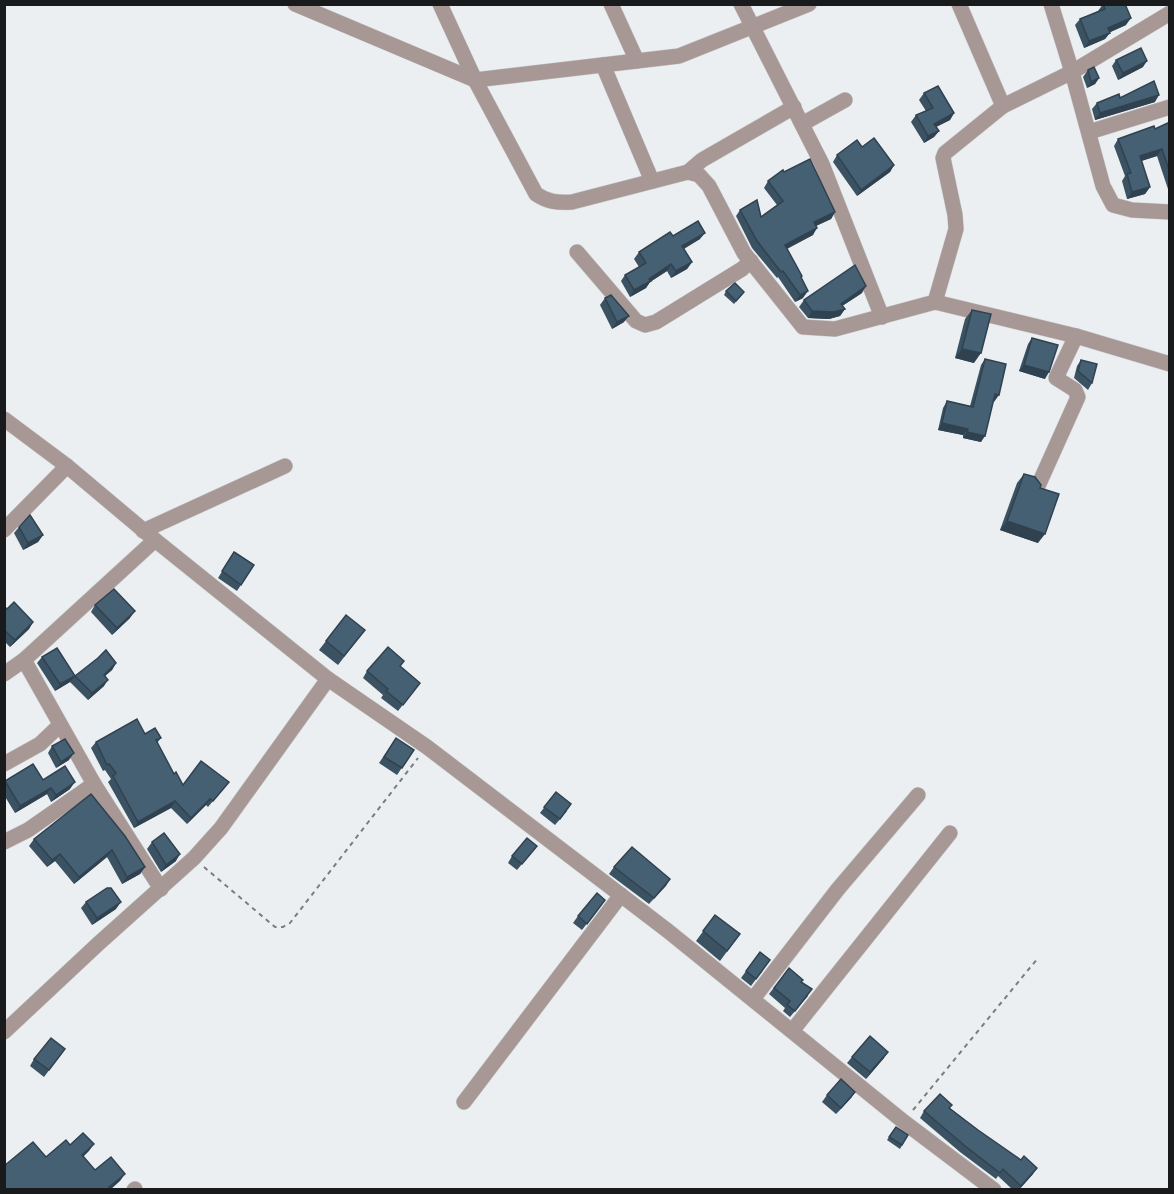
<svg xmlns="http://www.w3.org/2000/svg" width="1174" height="1194" viewBox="0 0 1174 1194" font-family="Cabin,sans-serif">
  <rect width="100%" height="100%" fill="#ebeff1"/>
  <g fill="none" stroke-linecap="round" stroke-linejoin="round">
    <!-- minor casing -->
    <g stroke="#c9cdcf" stroke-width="16">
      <g id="minor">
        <polyline points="295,4 475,80 679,56 809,4"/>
        <path d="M440,4L475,80L536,194C548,202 557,203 572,202L688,172L699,175L709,186L744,253L803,327L835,329L935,302L1076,336L1170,364"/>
        <polyline points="611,4 637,61"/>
        <polyline points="741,4 822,164 882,317"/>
        <polyline points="959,4 1003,106"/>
        <polyline points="1051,4 1072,72 1103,186 1113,205 1132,210 1170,212"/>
        <polyline points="603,65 652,181"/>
        <polyline points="802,124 845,100"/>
        <polyline points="1089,132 1170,107"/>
        <polyline points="688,172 702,160 794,107"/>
        <polyline points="577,252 636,321 645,325 656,322 742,269 751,261"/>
        <polyline points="935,302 956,229 955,215 943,158 945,153 1003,106 1072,72 1170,13"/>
        <polyline points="4,419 67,466 155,540 328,679 427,747 668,931 904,1122 994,1190"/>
        <polyline points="1038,486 1078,397 1075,390 1056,378 1076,336"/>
        <polyline points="4,530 67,466"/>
        <polyline points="143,531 285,466"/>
        <polyline points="24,660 94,784 161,889"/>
        <polyline points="4,674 24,660 155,540"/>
        <polyline points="4,764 40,744 60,725"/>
        <polyline points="4,842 28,830 94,784"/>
        <polyline points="753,999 838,889 918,795"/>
        <polyline points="792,1031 950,833"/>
        <polyline points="4,1032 98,944 194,858 221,828 328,679"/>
        <polyline points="464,1102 621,895"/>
        <polyline points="134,1190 135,1189"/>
      </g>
    </g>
    <!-- path -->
    <g stroke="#7a7c7d" stroke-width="2" stroke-dasharray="4.5 4.5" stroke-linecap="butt">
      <polyline points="204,867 275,927 283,927 290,923 418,758"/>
      <polyline points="913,1110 1038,958"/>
    </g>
    <!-- minor -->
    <use href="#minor" stroke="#a89895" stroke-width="15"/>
  </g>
  <!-- wall -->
  <g fill="#3b5263">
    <polygon points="1103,4 1126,25 1110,32 1105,39 1084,48 1075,25 1080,19 1098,11"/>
    <polygon points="1116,60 1143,67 1118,80 1112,66"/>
    <polygon points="1088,70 1099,78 1095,84 1087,88 1083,77"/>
    <polygon points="924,93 954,113 950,120 936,127 939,131 934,137 924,143 911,122 916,115 926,111 919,100"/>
    <polygon points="1120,98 1155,102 1095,120 1092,109 1097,103"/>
    <polygon points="1170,122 1170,192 1169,192 1157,156 1141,161 1150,187 1145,194 1127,199 1122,181 1125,176 1114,146 1118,139 1155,129"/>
    <polygon points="837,155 894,165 890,172 857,196 833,162"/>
    <polygon points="784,172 835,212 831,219 816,226 813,235 787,249 802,276 801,278 803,298 795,302 778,277 777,278 752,248 736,216 740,210 761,217 777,205 764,188 768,181"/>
    <polygon points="673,236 700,239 684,249 692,262 687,269 671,278 667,271 650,282 646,288 630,297 621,281 625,275 639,267 634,259 639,252"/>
    <polygon points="726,291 742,295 734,304 724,295"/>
    <polygon points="862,293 842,306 845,309 840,316 829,319 808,318 799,307 804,300"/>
    <polygon points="605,298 624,322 612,329 600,305"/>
    <polygon points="972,310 974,363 955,358 965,319"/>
    <polygon points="1032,338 1045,379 1019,371 1028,344"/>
    <polygon points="985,359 994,402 993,402 981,442 963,438 963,435 938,430 943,408 947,401 970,406 981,365"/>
    <polygon points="1081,360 1092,383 1088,390 1074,378 1077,366"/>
    <polygon points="1024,474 1040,488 1038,543 1000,530 1017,483"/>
    <polygon points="19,527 43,535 38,542 23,550 14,533"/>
    <polygon points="234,552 254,565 237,591 218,578"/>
    <polygon points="95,605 130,618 112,635 91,612"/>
    <polygon points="4,606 7,609 33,622 29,629 10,647 4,641"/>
    <polygon points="358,639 338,665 319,650 326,641"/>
    <polygon points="42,657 75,676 116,663 112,670 105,676 104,686 88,700 70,682 55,691 37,663"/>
    <polygon points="400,667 420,683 398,711 381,698 383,695 363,678 367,671"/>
    <polygon points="145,734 161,738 157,743 174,774 183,785 229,782 208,807 206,805 187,824 171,808 134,828 108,782 111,779 105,770 103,771 91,748 96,742"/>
    <polygon points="396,738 414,750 397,775 379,763"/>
    <polygon points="52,746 69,760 56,768 48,753"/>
    <polygon points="43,780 70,789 51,802 47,794 15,813 4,795 4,781"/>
    <polygon points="556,792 567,811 555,825 540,813"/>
    <polygon points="91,794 145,867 140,874 122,884 107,857 74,884 55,861 47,867 29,846 34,839"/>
    <polygon points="152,842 176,861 161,872 147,849"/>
    <polygon points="532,852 517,870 508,863 512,856"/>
    <polygon points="614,867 670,879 649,904 609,874"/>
    <polygon points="605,900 582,930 573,923 578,916"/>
    <polygon points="86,902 116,909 92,925 81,908"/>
    <polygon points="715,915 740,934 720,961 696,941"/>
    <polygon points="760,952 770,960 751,986 741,978"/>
    <polygon points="789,968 801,982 808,996 790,1017 783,1011 785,1008 769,994"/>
    <polygon points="65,1049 44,1077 30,1066 34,1059"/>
    <polygon points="852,1057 884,1058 866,1079 847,1063"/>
    <polygon points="855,1092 851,1098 836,1114 822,1102 827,1095"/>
    <polygon points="950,1108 1033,1174 1019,1190 1013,1190 998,1176 996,1179 960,1152 920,1118 924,1111"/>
    <polygon points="896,1127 908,1135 900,1149 887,1140"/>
  </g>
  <!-- shaded-wall -->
  <g fill="#304250">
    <polygon points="1131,18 1126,25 1104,35 1108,28"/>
    <polygon points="1110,33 1105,39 1084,48 1089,41"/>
    <polygon points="1147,61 1143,67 1118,80 1123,73"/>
    <polygon points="1099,78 1095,84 1087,88 1091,82"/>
    <polygon points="1159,95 1155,102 1095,120 1100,113"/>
    <polygon points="954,113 950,120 930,130 934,124"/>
    <polygon points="939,131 934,137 924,143 928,136"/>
    <polygon points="1162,149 1157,156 1135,163 1140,156"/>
    <polygon points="894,165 890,172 857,196 861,190"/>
    <polygon points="1150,187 1145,194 1127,199 1132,192"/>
    <polygon points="835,212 831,219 809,229 814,222"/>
    <polygon points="817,228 813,235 780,252 785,245"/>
    <polygon points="705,233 700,239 677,252 682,246"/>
    <polygon points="692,262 687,269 671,278 676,271"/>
    <polygon points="671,264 667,271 650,282 646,288 630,297 634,290 649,279"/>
    <polygon points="866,286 862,293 836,310 841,304"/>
    <polygon points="808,291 803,298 795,302 800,295"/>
    <polygon points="845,309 840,316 829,319 808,318 812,311"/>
    <polygon points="629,316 624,322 612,329 617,322"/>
    <polygon points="962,349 981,353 974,363 955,358"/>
    <polygon points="1024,365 1049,372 1045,379 1019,371"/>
    <polygon points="995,394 999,395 994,402 990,401"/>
    <polygon points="942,423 968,429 963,435 938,430"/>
    <polygon points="967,432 985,436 981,442 963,438"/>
    <polygon points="1007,521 1045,534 1038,543 1000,530"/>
    <polygon points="43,535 38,542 23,550 28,543"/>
    <polygon points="135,611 130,618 112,635 117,628"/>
    <polygon points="33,622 29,629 10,647 15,640"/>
    <polygon points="116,663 112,670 99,681 104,675"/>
    <polygon points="75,676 70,682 55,691 60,684"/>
    <polygon points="108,680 104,686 88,700 92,693"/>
    <polygon points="74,753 69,760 56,768 61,762"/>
    <polygon points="75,782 70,789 51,802 56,795"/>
    <polygon points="51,788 47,794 15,813 20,806"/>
    <polygon points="210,799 206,805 187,824 191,818"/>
    <polygon points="175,801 171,808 134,828 138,822"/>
    <polygon points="112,850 107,857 74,884 79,877"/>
    <polygon points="60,854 55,861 47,867 52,860"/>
    <polygon points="180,854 176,861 161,872 166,865"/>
    <polygon points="145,867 140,874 122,884 127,877"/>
    <polygon points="670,879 666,886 649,904 654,898"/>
    <polygon points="121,902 116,909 92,925 97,918"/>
    <polygon points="888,1052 884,1058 866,1079 870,1072"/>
    <polygon points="855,1092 851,1098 836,1114 841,1108"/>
    <polygon points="94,1144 89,1151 77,1163 82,1155"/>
    <polygon points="1037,1168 1033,1174 1018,1190 1021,1186"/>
    <polygon points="125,1174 120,1181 110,1190 109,1187"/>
  </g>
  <!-- building -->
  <g fill="#455f73" stroke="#304250" stroke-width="1.5">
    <polygon points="1103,4 1125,4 1131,18 1108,28 1110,33 1089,41 1080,19 1105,9"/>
    <polygon points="1141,48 1147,61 1123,73 1116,60"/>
    <polygon points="1094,67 1099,78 1091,82 1088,70"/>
    <polygon points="1154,81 1159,95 1100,113 1097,103 1119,94 1120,98"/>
    <polygon points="938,86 954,113 934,124 939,131 928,136 916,115 933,108 924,93"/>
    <polygon points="1170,122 1170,173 1162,149 1140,156 1150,187 1132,192 1127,174 1131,173 1118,139 1154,126 1155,129"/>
    <polygon points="874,138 894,165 861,190 837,155 857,140 862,147"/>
    <polygon points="810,159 835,212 814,222 817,228 785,245 802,276 801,277 808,291 800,295 783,271 781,272 757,241 740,210 757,200 761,217 783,201 768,181 783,170 784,172"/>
    <polygon points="698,221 705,233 682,246 692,262 676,271 671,264 649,279 651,281 634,290 625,275 646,263 639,252 670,232 673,236"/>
    <polygon points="855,265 866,286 841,304 845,309 834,312 812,311 804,300"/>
    <polygon points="735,283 744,292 736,301 726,291"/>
    <polygon points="611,295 629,316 617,322 605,298"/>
    <polygon points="972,310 991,314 981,353 962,349"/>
    <polygon points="1032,338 1058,345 1049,372 1024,365"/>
    <polygon points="985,359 1006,364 999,395 995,394 985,436 967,432 968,429 942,423 947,401 973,407"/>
    <polygon points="1081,360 1097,364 1092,383 1078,371"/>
    <polygon points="1024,474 1035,477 1041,485 1040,488 1059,494 1045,534 1007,521"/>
    <polygon points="30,515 43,535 28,543 19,527"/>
    <polygon points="234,552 254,565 241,585 222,571"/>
    <polygon points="114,589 135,611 117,628 95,605"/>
    <polygon points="14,602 33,622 15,640 4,630 4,606 7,609"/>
    <polygon points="346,615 365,630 344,656 326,641"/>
    <polygon points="388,647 404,661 400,666 420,683 403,705 386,691 388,689 367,671"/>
    <polygon points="57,648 75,676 60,684 42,657"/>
    <polygon points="106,650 116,663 104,675 108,680 92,693 75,676 98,658"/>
    <polygon points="137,719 145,734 155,728 161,738 156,740 174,774 176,772 183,785 201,761 229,782 213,801 210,799 191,818 175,801 138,822 113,776 116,773 109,764 107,765 96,742"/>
    <polygon points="396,738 414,750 402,768 384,757"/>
    <polygon points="65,739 74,753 61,762 52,746"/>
    <polygon points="33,764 43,780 65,766 75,782 56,795 51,788 20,806 5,781"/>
    <polygon points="556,792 571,804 560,819 544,807"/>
    <polygon points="91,794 125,836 145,867 127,877 112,850 79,877 60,854 52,860 34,839"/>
    <polygon points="164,833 180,854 166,865 152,842"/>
    <polygon points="527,838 537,846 522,864 512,856"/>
    <polygon points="632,847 670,879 654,898 614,867"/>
    <polygon points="107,888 111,888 121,902 97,918 86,902"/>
    <polygon points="597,893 605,900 587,924 578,916"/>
    <polygon points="715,915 740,934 727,951 703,931"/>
    <polygon points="760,952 770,960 756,979 746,971"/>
    <polygon points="789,968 803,980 801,982 812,989 795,1011 787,1005 790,1001 774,988"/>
    <polygon points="870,1036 888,1052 870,1072 852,1057"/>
    <polygon points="51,1038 65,1049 49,1070 34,1059"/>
    <polygon points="841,1079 855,1092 841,1108 827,1095"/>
    <polygon points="940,1094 952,1105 949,1108 978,1130 1021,1160 1024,1156 1037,1168 1021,1186 1003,1169 1000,1173 965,1146 924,1111"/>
    <polygon points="896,1127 908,1135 902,1145 889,1137"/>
    <polygon points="83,1133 94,1144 82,1155 95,1170 111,1157 125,1174 109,1187 112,1190 4,1190 4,1166 33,1142 46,1157 66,1140 70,1145"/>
  </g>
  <!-- border -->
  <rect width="1174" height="1194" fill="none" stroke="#191a1b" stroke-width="12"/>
</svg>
